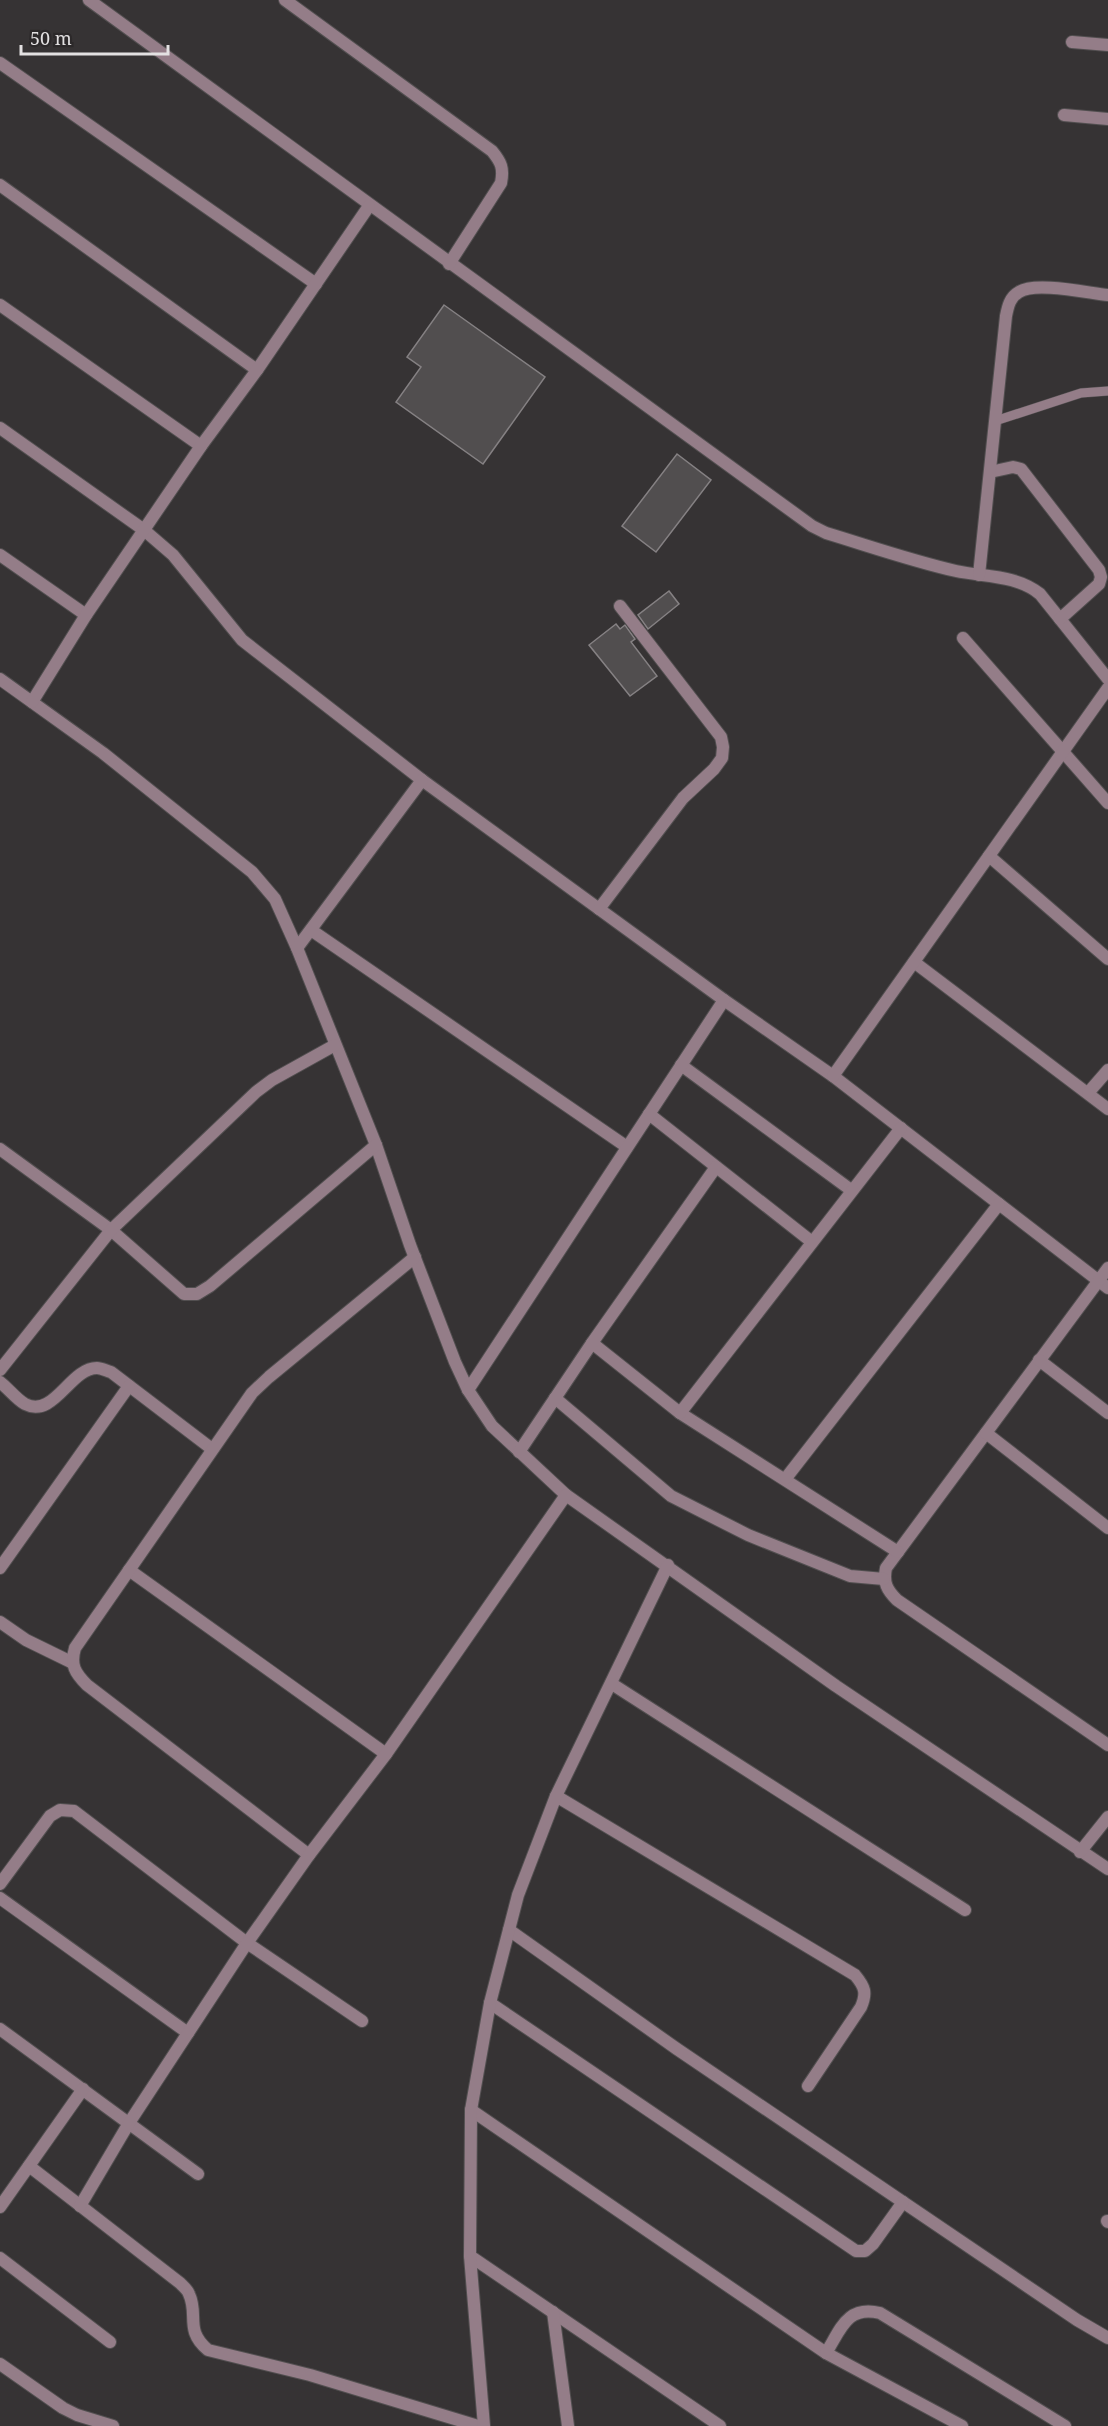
<svg xmlns="http://www.w3.org/2000/svg" width="1108" height="2426" viewBox="0 0 1108 2426" font-family="'Noto Serif',serif">
  <rect width="100%" height="100%" fill="#363334"/>
  <!-- building -->
  <g fill="#514e4f" stroke="#858183" stroke-width="1.5">
    <polygon points="444,305 545,377 483,464 396,402 421,367 407,357"/>
    <polygon points="677,454 711,480 656,552 622,526"/>
    <polygon points="669,591 679,604 648,629 638,615"/>
    <polygon points="616,624 620,629 625,625 635,639 631,642 657,676 630,696 589,645"/>
  </g>
  <g fill="none" stroke-linecap="round" stroke-linejoin="round">
    <!-- lane casing -->
    <g stroke="#524f50" stroke-width="10">
      <polyline id="lane" points="995,421 1081,393 1108,391"/>
    </g>
    <!-- street casing -->
    <g stroke="#524f50" stroke-width="14">
      <g id="street">
        <path d="M89,0L812,526L826,533C869,546 912,561 956,571C984,577 1017,575 1040,594L1108,679"/>
        <path d="M285,0L492,151C501,162 504,168 501,183L449,264"/>
        <polyline points="1072,42 1108,45"/>
        <polyline points="0,63 316,284"/>
        <polyline points="1064,115 1108,119"/>
        <polyline points="0,185 257,370"/>
        <polyline points="0,305 201,446"/>
        <polyline points="0,428 144,530 173,555 242,640 256,651 422,780 724,1000 833,1076 1108,1288"/>
        <polyline points="990,472 1013,467 1021,469 1099,570 1101,577 1099,584 1060,619"/>
        <polyline points="0,555 86,615"/>
        <path d="M979,575L1006,316C1008,306 1010,297 1019,292C1035,281 1088,293 1108,295"/>
        <polyline points="963,638 1108,803"/>
        <polyline points="0,679 103,753 252,872 275,899 297,948 376,1145 410,1245 455,1362 468,1390 492,1426 566,1495 836,1686 1108,1869"/>
        <polyline points="32,702 86,615 201,446 257,370 369,206"/>
        <polyline points="989,856 1108,959"/>
        <polyline points="599,909 683,798 714,769 722,758 723,747 721,737 620,606"/>
        <polyline points="311,930 627,1147"/>
        <polyline points="297,948 422,780"/>
        <polyline points="914,962 1108,1109"/>
        <polyline points="681,1065 851,1190"/>
        <polyline points="833,1076 1108,688"/>
        <polyline points="1088,1093 1108,1070"/>
        <polyline points="649,1114 812,1242"/>
        <polyline points="0,1149 111,1230 184,1294 197,1294 210,1286 376,1145"/>
        <path d="M1108,1268L886,1568C883,1583 887,1590 897,1600L1108,1745"/>
        <polyline points="592,1343 680,1413 898,1552"/>
        <polyline points="1039,1360 1108,1413"/>
        <polyline points="0,1370 111,1230 256,1092 272,1080 335,1045"/>
        <path d="M0,1382C8,1388 16,1399 25,1404C54,1419 70,1368 97,1368C101,1368 107,1371 111,1372L212,1449"/>
        <polyline points="468,1390 724,1000"/>
        <polyline points="555,1398 671,1496 748,1535 850,1576 884,1579"/>
        <polyline points="680,1413 901,1128"/>
        <polyline points="986,1433 1108,1528"/>
        <polyline points="519,1452 592,1343 716,1167"/>
        <polyline points="786,1478 999,1204"/>
        <polyline points="0,1568 129,1386"/>
        <polyline points="129,1570 386,1754"/>
        <polyline points="0,1622 26,1640 71,1662"/>
        <polyline points="612,1684 965,1910"/>
        <path d="M556,1796L855,1975C865,1987 867,1993 861,2007L808,2086"/>
        <polyline points="1080,1852 1108,1817"/>
        <path d="M309,1855L87,1685C75,1673 70,1665 75,1648L252,1393L269,1377L415,1257"/>
        <polyline points="0,1884 50,1816 60,1810 74,1811 247,1943 362,2021"/>
        <polyline points="0,1898 188,2033"/>
        <polyline points="509,1930 677,2049 1077,2320 1108,2338"/>
        <polyline points="490,2003 856,2251 865,2251 873,2244 903,2202"/>
        <polyline points="0,2029 198,2174"/>
        <polyline points="471,2110 826,2353 962,2426"/>
        <path d="M29,2166L180,2283C183,2286 188,2290 189,2294C199,2315 184,2330 208,2350L310,2375L478,2426"/>
        <polyline points="80,2206 129,2123 247,1943 309,1855 386,1754 566,1495"/>
        <polyline points="0,2207 83,2089"/>
        <polyline points="1107,2221 1108,2222"/>
        <polyline points="470,2256 720,2426"/>
        <polyline points="0,2258 110,2342"/>
        <polyline points="553,2312 568,2426"/>
        <path d="M826,2353C841,2329 847,2305 880,2313L1065,2426"/>
        <polyline points="0,2364 63,2408 77,2415 113,2426"/>
        <polyline points="484,2426 470,2256 471,2110 490,2003 518,1895 556,1796 668,1565"/>
      </g>
    </g>
    <!-- lane -->
    <use href="#lane" stroke="#947d88" stroke-width="9"/>
    <!-- street -->
    <use href="#street" stroke="#947d88" stroke-width="12"/>
  </g>
  <!-- scale -->
  <path d="M21 45v9h147v-9" fill="none" stroke="#e3e1e2" stroke-width="3"/>
  <text x="30" y="45" font-size="18" fill="#e3e1e2" stroke="#2c292a" stroke-width="4.5" paint-order="stroke">50 m</text>
</svg>
